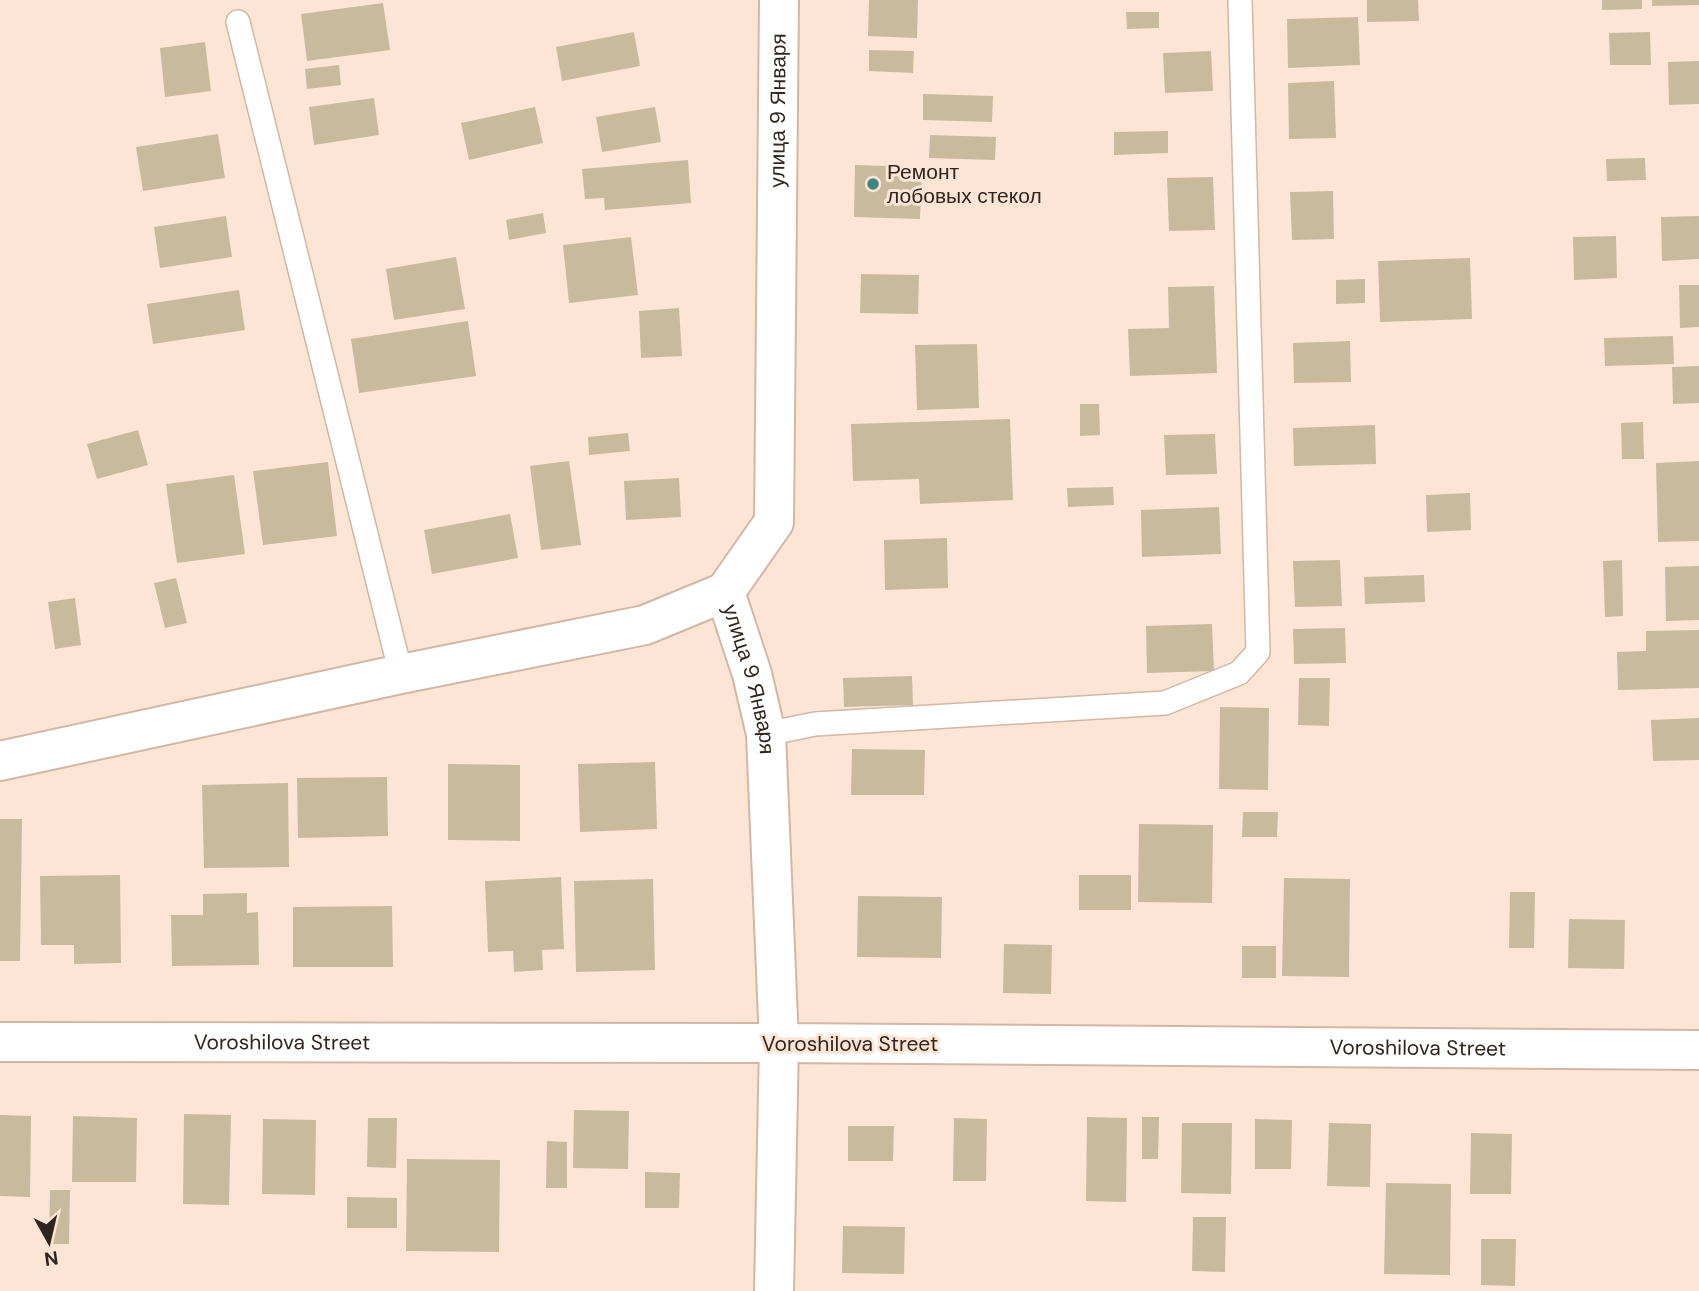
<svg xmlns="http://www.w3.org/2000/svg" width="1699" height="1291" viewBox="0 0 1699 1291" font-family="'DM Sans',sans-serif">
  <rect width="100%" height="100%" fill="#fde5d6"/>
  <!-- building -->
  <g fill="#c9ba9e">
    <polygon points="869,0 918,0 917,38 868,36"/>
    <polygon points="1367,0 1418,0 1419,21 1367,22"/>
    <polygon points="1602,0 1642,0 1642,9 1602,10"/>
    <polygon points="1652,0 1699,0 1699,5 1652,6"/>
    <polygon points="383,3 390,50 307,61 301,14"/>
    <polygon points="1126,12 1159,12 1159,28 1127,29"/>
    <polygon points="1358,17 1360,65 1288,68 1287,19"/>
    <polygon points="634,32 640,66 562,81 556,47"/>
    <polygon points="1650,32 1651,65 1610,65 1609,33"/>
    <polygon points="205,42 211,91 165,97 160,48"/>
    <polygon points="869,50 914,51 913,73 869,71"/>
    <polygon points="1211,51 1213,91 1165,93 1163,53"/>
    <polygon points="1699,61 1699,104 1669,105 1668,62"/>
    <polygon points="339,65 341,85 307,89 305,69"/>
    <polygon points="1334,81 1336,138 1289,139 1288,83"/>
    <polygon points="923,94 993,96 992,122 923,120"/>
    <polygon points="374,98 379,135 314,145 309,107"/>
    <polygon points="535,107 543,143 469,160 461,123"/>
    <polygon points="655,107 661,142 602,152 596,117"/>
    <polygon points="1168,131 1168,153 1114,155 1114,132"/>
    <polygon points="218,134 225,178 143,191 136,147"/>
    <polygon points="930,135 996,137 995,160 929,158"/>
    <polygon points="1645,158 1646,180 1607,181 1606,159"/>
    <polygon points="688,160 691,203 605,210 604,198 585,199 582,169"/>
    <polygon points="855,165 922,167 920,219 854,217"/>
    <polygon points="1213,177 1215,230 1169,231 1167,178"/>
    <polygon points="1333,191 1334,239 1292,240 1290,192"/>
    <polygon points="543,213 546,233 509,240 506,220"/>
    <polygon points="226,216 232,257 160,268 154,227"/>
    <polygon points="1699,216 1699,259 1662,261 1661,217"/>
    <polygon points="1616,236 1617,278 1574,280 1573,237"/>
    <polygon points="631,237 638,295 569,303 563,245"/>
    <polygon points="456,257 465,309 394,320 386,269"/>
    <polygon points="1470,258 1472,319 1380,322 1378,261"/>
    <polygon points="861,274 919,275 918,314 860,313"/>
    <polygon points="1365,279 1365,303 1336,304 1336,280"/>
    <polygon points="1679,285 1699,285 1699,327 1680,328"/>
    <polygon points="1214,286 1217,373 1130,376 1128,329 1169,328 1168,287"/>
    <polygon points="239,290 245,330 153,344 147,304"/>
    <polygon points="679,308 682,356 641,358 639,311"/>
    <polygon points="468,321 476,376 359,393 351,339"/>
    <polygon points="1673,336 1674,364 1605,366 1604,338"/>
    <polygon points="1350,341 1351,382 1294,383 1293,343"/>
    <polygon points="977,344 979,408 917,410 915,345"/>
    <polygon points="1699,366 1699,403 1673,404 1672,367"/>
    <polygon points="1080,404 1099,404 1100,435 1080,436"/>
    <polygon points="1010,419 1013,500 920,504 919,479 853,481 851,424"/>
    <polygon points="1643,422 1644,459 1622,459 1621,423"/>
    <polygon points="1375,425 1376,464 1294,466 1293,428"/>
    <polygon points="138,430 148,465 97,479 87,444"/>
    <polygon points="628,433 630,451 589,455 588,437"/>
    <polygon points="1215,434 1217,474 1166,475 1164,435"/>
    <polygon points="569,461 581,545 541,550 530,466"/>
    <polygon points="1699,461 1699,541 1658,542 1656,463"/>
    <polygon points="328,462 337,536 263,545 253,471"/>
    <polygon points="234,475 245,554 177,563 166,484"/>
    <polygon points="679,478 681,517 626,520 624,481"/>
    <polygon points="1113,487 1114,505 1068,507 1067,488"/>
    <polygon points="1470,493 1471,530 1427,532 1426,495"/>
    <polygon points="1219,507 1221,554 1142,557 1141,510"/>
    <polygon points="510,514 518,558 432,574 424,530"/>
    <polygon points="947,538 948,588 885,590 884,540"/>
    <polygon points="1340,560 1342,606 1295,607 1293,561"/>
    <polygon points="1622,560 1623,616 1605,617 1603,561"/>
    <polygon points="1699,566 1699,620 1666,621 1665,567"/>
    <polygon points="1424,575 1425,602 1365,604 1364,577"/>
    <polygon points="176,578 187,623 165,628 154,583"/>
    <polygon points="75,598 81,645 55,649 48,602"/>
    <polygon points="1212,624 1214,671 1147,673 1146,626"/>
    <polygon points="1345,628 1346,663 1294,664 1293,629"/>
    <polygon points="1699,630 1699,688 1618,690 1617,652 1646,651 1646,631"/>
    <polygon points="912,676 913,705 844,707 843,678"/>
    <polygon points="1299,678 1330,678 1329,726 1298,725"/>
    <polygon points="1220,707 1269,708 1268,790 1219,789"/>
    <polygon points="1699,718 1699,760 1653,761 1651,720"/>
    <polygon points="852,749 925,750 924,795 851,795"/>
    <polygon points="655,762 657,829 580,832 578,764"/>
    <polygon points="448,764 520,765 520,841 448,840"/>
    <polygon points="387,777 388,836 298,838 297,778"/>
    <polygon points="288,783 289,867 204,868 202,785"/>
    <polygon points="1243,812 1278,812 1277,837 1242,837"/>
    <polygon points="0,819 22,819 20,961 0,961"/>
    <polygon points="1139,824 1213,825 1212,903 1138,902"/>
    <polygon points="120,875 121,963 74,964 74,945 41,945 40,876"/>
    <rect x="1079" y="875" width="52" height="35"/>
    <polygon points="561,877 564,949 542,950 543,970 514,972 513,951 488,952 485,881"/>
    <polygon points="1284,878 1350,879 1349,977 1282,976"/>
    <polygon points="653,879 655,970 576,972 574,881"/>
    <polygon points="1510,892 1535,892 1534,948 1509,948"/>
    <polygon points="247,893 247,913 258,912 259,965 172,966 171,915 203,915 203,894"/>
    <polygon points="858,896 942,897 941,958 857,957"/>
    <polygon points="392,906 393,967 293,967 293,907"/>
    <polygon points="1569,919 1625,920 1624,969 1568,968"/>
    <polygon points="1004,944 1052,945 1051,994 1003,993"/>
    <rect x="1242" y="946" width="34" height="32"/>
    <polygon points="574,1110 629,1111 628,1169 573,1168"/>
    <polygon points="184,1114 231,1115 229,1205 183,1204"/>
    <polygon points="0,1115 31,1116 30,1197 0,1196"/>
    <polygon points="73,1116 137,1118 136,1182 72,1182"/>
    <polygon points="1087,1117 1127,1118 1126,1202 1086,1201"/>
    <polygon points="1142,1117 1159,1117 1158,1159 1142,1159"/>
    <polygon points="368,1118 397,1118 396,1168 367,1167"/>
    <polygon points="954,1118 987,1119 986,1181 953,1181"/>
    <polygon points="263,1119 316,1120 315,1195 262,1194"/>
    <polygon points="1255,1119 1292,1120 1291,1169 1255,1169"/>
    <polygon points="1182,1123 1232,1123 1231,1194 1181,1193"/>
    <polygon points="1329,1123 1371,1124 1370,1187 1327,1186"/>
    <polygon points="848,1126 894,1126 893,1161 848,1161"/>
    <polygon points="1471,1133 1512,1134 1511,1194 1470,1194"/>
    <polygon points="547,1141 567,1142 567,1188 546,1188"/>
    <polygon points="407,1159 500,1160 499,1252 406,1251"/>
    <polygon points="645,1172 680,1173 679,1208 645,1208"/>
    <polygon points="1386,1183 1451,1184 1450,1275 1384,1274"/>
    <polygon points="50,1190 70,1190 69,1244 49,1244"/>
    <polygon points="347,1197 397,1198 397,1228 347,1228"/>
    <polygon points="1193,1217 1226,1217 1225,1272 1192,1271"/>
    <polygon points="843,1226 905,1227 904,1274 842,1273"/>
    <polygon points="1481,1239 1516,1239 1515,1286 1481,1285"/>
  </g>
  <g fill="none" stroke-linecap="round" stroke-linejoin="round">
    <!-- service casing -->
    <g stroke="#d2b7a4" stroke-width="26">
      <g id="service">
        <polyline points="238,22 401,674"/>
        <polyline points="766,734 815,724 1165,703 1239,673 1258,652 1240,0"/>
      </g>
    </g>
    <!-- minor casing -->
    <g stroke="#d2b7a4" stroke-width="42">
      <g id="minor">
        <path id="s1" d="M0,1042L779,1043L774,1291"/>
      </g>
    </g>
    <!-- tertiary casing -->
    <g stroke="#d2b7a4" stroke-width="42">
      <g id="tertiary">
        <path id="s2" d="M725,592L752,674L766,734L779,1043L1699,1050"/>
        <path id="s3" d="M725,592L774,522L779,0"/>
        <polyline points="0,761 401,674 645,625 725,592"/>
      </g>
    </g>
    <!-- service -->
    <use href="#service" stroke="#fff" stroke-width="23"/>
    <!-- minor -->
    <use href="#minor" stroke="#fff" stroke-width="38"/>
    <!-- tertiary -->
    <use href="#tertiary" stroke="#fff" stroke-width="38"/>
  </g>
  <!-- markers -->
  <circle fill="#3f8683" stroke="#fde5d6" stroke-width="2.5" cx="873" cy="184" r="7"/>
  <g text-anchor="middle" dominant-baseline="central" stroke-width="6" stroke-linejoin="round" paint-order="stroke">
    <!-- street labels -->
    <g font-size="21" fill="#30251e" stroke="#fde5d6">
      <text stroke="none"><textPath href="#s3" startOffset="497">улица 9 Января</textPath></text>
      <text stroke="none"><textPath href="#s2" startOffset="91">улица 9 Января</textPath></text>
      <text stroke="none"><textPath href="#s1" startOffset="282">Voroshilova Street</textPath></text>
      <text x="850" y="1044">Voroshilova Street</text>
      <text stroke="none"><textPath href="#s2" startOffset="1096">Voroshilova Street</textPath></text>
    </g>
    <!-- poi labels -->
    <g font-size="21" fill="#30251e" stroke="#fde5d6" text-anchor="start">
      <text x="887" y="172">Ремонт<tspan x="887" dy="24">лобовых стекол</tspan></text>
    </g>
  </g>
  <!-- north arrow -->
  <g transform="translate(49 1242) rotate(172)" stroke="#fde5d6" stroke-width="5" paint-order="stroke">
  <path d="M0-5L12 26L0 18L-12 26Z" fill="#30251e"/>
  <text y="-10" font-size="19" font-weight="bold" text-anchor="middle" fill="#30251e">N</text>
  </g>
</svg>
